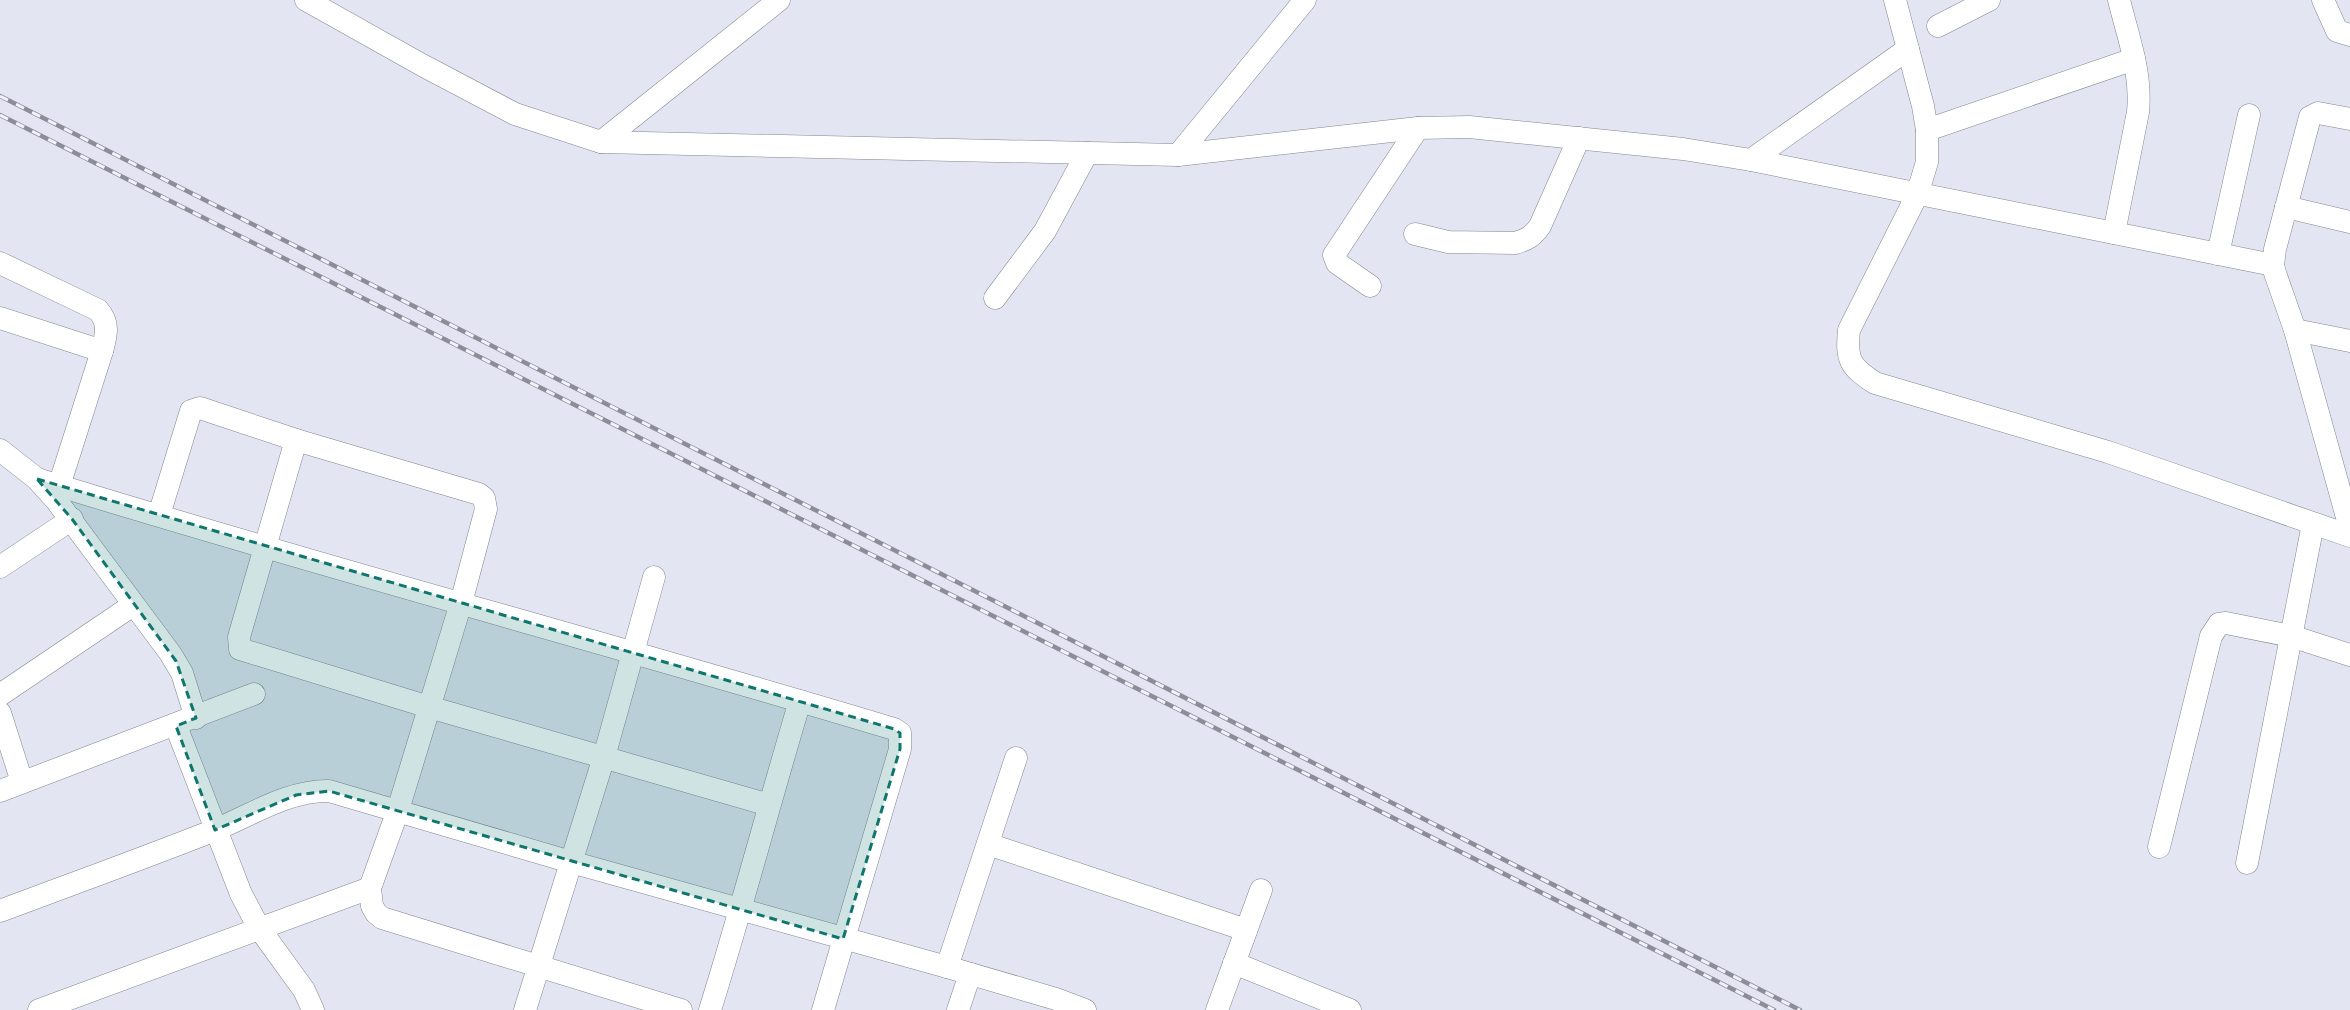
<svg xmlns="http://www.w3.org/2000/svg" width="2350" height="1010" viewBox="0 0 2350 1010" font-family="Manrope,sans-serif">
  <rect width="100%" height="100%" fill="#e4e5f3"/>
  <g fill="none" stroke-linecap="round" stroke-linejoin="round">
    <!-- minor casing -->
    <g stroke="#858592" stroke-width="23">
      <g id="minor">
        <polyline points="306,0 422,65 515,114 601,142 1178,155 1418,128 1469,127 1683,149 1751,160 2273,265"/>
        <path d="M1895,0L1923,106L1927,130V162L1917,195L1849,330C1846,360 1850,367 1875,383L2108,452L2350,536"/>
        <polyline points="2323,0 2337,31 2350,35"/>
        <polyline points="1938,26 1989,0"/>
        <polyline points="2350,119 2318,113 2310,117 2275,249 2273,265 2275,273 2295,330 2350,528"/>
        <polyline points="1927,130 2134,59"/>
        <polyline points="601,142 779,0"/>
        <polyline points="1178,155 1305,0"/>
        <polyline points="1751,160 1908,49"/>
        <polyline points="2286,207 2350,222"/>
        <path d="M2114,233L2138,112C2142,73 2128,37 2119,0"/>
        <path d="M1415,234L1448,242L1515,243C1527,240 1533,236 1540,226L1579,138"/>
        <polyline points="2218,254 2249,115"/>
        <path d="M0,263L98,310C110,323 106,336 102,351L59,486"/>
        <polyline points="1370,286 1337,263 1334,255 1418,128"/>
        <polyline points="995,298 1045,231 1087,153"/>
        <polyline points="0,318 102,351"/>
        <polyline points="2295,330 2350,341"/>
        <polyline points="296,440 239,637 240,649 429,707 769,805"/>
        <polyline points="0,450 37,479 56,500 170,653 182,673 196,718"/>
        <path d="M37,479C321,567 609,643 894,729L900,733V749L823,1010"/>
        <polyline points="159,515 191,411 200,408 296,440 479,494 484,498 486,509 461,603 398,810 370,888 372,906 376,913 382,918 681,1010"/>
        <polyline points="0,567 72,519"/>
        <polyline points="0,695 133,605"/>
        <polyline points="0,713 22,782"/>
        <polyline points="176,726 241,894 259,928 304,990 313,1010"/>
        <polyline points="0,791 254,694"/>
        <polyline points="988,844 1246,930"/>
        <polyline points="2159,847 2211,636 2219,624 2226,623 2291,636 2350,655"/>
        <polyline points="2247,863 2313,524"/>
        <path d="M0,911C72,884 144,858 215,830C251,815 289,790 329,791L571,862L947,967L1056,999L1085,1010"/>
        <polyline points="1234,963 1350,1010"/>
        <polyline points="947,967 1016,758"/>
        <polyline points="39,1010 370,888"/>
        <polyline points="525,1010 604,757 654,577"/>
        <path d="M710,1010C742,908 769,804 800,701"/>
        <polyline points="958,1010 970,974"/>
        <polyline points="1217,1010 1261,890"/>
      </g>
    </g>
    <!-- minor -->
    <use href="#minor" stroke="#fff" stroke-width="22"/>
    <!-- rail casing -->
    <g stroke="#8d8d97" stroke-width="4.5">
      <g id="rail">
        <polyline points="0,96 1800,1010"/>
        <polyline points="0,115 1774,1010"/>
      </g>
    </g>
    <!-- rail -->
    <use href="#rail" stroke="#f2f2fe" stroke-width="3" stroke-dasharray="9" stroke-linecap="butt"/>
  </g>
  <!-- marked area -->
  <path fill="#0f766e" fill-opacity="0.2" stroke="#0f766e" stroke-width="3" stroke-dasharray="8 5" stroke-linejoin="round" d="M37,479L894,729L900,733V749L843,939L329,791L296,795L215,830L176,726L196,718L176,661L72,519Z"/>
</svg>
